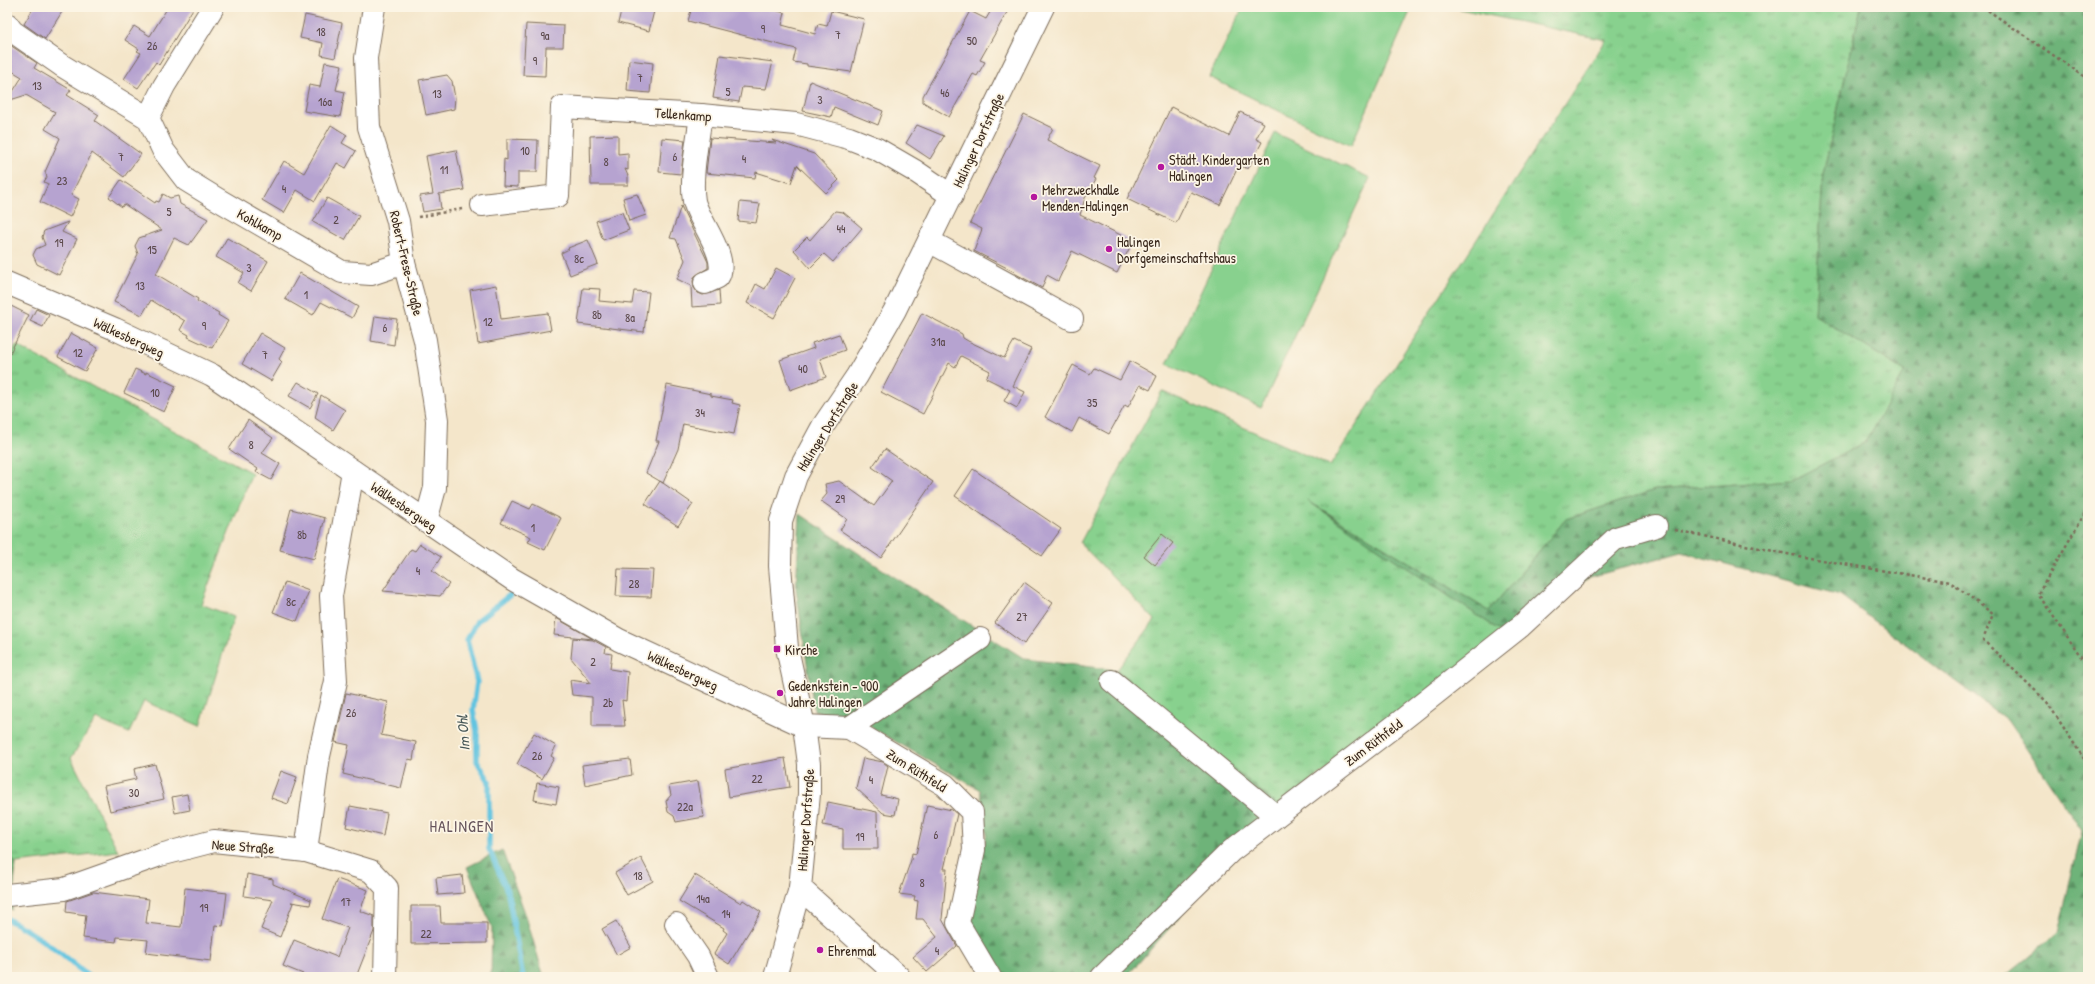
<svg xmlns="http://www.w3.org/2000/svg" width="2095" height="984" viewBox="0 0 2095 984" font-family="'Patrick Hand',sans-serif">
  <defs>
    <pattern id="grass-tufts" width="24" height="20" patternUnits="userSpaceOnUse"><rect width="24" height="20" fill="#88d18e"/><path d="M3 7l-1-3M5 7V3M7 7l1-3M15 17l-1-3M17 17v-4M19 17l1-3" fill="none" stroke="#70aa73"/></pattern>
    <pattern id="forest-firs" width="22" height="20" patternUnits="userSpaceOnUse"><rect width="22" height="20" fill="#6eb379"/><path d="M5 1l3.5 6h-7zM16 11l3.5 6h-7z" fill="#5c9263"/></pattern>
  </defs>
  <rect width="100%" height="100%" fill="#fcf5e5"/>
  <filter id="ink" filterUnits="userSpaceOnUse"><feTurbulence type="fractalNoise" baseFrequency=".025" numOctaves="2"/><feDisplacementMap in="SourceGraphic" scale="8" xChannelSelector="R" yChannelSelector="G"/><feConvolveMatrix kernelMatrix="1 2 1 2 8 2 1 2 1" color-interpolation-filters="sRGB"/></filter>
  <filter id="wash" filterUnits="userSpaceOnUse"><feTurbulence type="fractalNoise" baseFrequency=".012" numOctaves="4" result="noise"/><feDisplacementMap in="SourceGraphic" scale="16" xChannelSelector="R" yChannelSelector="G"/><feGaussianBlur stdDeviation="0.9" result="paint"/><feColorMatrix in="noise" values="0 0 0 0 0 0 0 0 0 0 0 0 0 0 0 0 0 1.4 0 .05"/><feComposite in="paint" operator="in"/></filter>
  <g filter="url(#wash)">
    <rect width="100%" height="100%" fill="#f4e6ca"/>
    <!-- grass -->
    <g fill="url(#grass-tufts)" stroke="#627e56">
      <polygon points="1450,7 1861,7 1823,174 1815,315 1905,371 1866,442 1792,480 1655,490 1566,519 1489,611 1318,507 1508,636 1278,806 1117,670 1155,620 1080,543 1162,391 1330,466 1606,40"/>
      <polygon points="16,345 252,473 201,604 234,617 200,726 144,701 129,733 96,719 71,758 118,851 16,863 7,854 7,363"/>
    </g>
    <!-- forest -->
    <g fill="url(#forest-firs)" stroke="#546e4c">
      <polygon points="1861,7 2088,7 2088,977 2004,977 2058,932 2082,831 2007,720 1840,595 1682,552 1590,577 1508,636 1308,501 1489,611 1566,519 1655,490 1792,480 1866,442 1905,371 1815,315 1823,174"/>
      <polygon points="800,514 885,571 1025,659 1117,670 1278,806 1126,977 1004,977 966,918 987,833 980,790 867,725 814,711 796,589"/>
      <polygon points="502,850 525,913 544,977 491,977 492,928 467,867"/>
      <polygon points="7,854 16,863 12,910 7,908"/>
    </g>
    <!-- park -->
    <g fill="#88d18e" stroke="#627e56">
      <polygon points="1243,7 1412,7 1351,146 1209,77"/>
      <polygon points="1275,133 1370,178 1261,408 1167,364"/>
    </g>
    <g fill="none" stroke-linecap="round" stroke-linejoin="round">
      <!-- stream -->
      <g stroke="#62c4e0" stroke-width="5.5">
        <polyline points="510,595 477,621 467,640 477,682 473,710 477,731 477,761 489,781 489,849 508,893 523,977"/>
        <path d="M7,919C37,934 64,956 89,977"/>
      </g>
    </g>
    <g id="blocks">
      <!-- building -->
      <g fill="#b6a3d0">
        <polygon points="34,7 65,7 45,39 24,24"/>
        <polygon points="168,7 194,7 159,65 156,62 138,88 124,79 141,53 137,51 139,49 125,40 134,26 150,36"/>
        <polygon points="622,7 655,7 649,31 618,23"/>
        <polygon points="692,7 764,7 785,13 782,25 815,34 818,24 827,26 831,11 864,19 851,72 807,66 807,64 793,62 796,49 688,21"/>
        <polygon points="993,7 1010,7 980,60 985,62 977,76 973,74 949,117 923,102 923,96 970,11 986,19"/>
        <polygon points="305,15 342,23 335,58 321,55 323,43 300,38"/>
        <polygon points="526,24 564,26 563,47 546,47 545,76 523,75"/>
        <polygon points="7,43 37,63 34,68 71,90 67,95 99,115 95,121 141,154 124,177 92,153 71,195 79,199 70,217 40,202 48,184 44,182 47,177 45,172 60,138 45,129 55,112 26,95 7,101 22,77 7,68"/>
        <polygon points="720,55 773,62 766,89 742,87 739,102 713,98"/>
        <polygon points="629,60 653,63 650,93 627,91"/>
        <polygon points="325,62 342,65 336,90 345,92 340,117 304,111 309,85 320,87"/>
        <polygon points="447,75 452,81 455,98 454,109 426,115 419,80"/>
        <polygon points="810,81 883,111 878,125 834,107 831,117 803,111"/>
        <polygon points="1171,107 1229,136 1240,112 1264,123 1256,139 1262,142 1248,169 1239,165 1220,205 1191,192 1176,223 1127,199"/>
        <polygon points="1024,114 1053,128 1047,140 1100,166 1094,178 1096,179 1085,198 1080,215 1133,241 1117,273 1072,251 1058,281 1047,275 1042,288 1014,273 1015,272 974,251 982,229 970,223"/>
        <polygon points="331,125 347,135 342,143 356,151 346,168 337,163 315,201 297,190 284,213 262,200 284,161 304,173"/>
        <polygon points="917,125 944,136 930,159 906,143"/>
        <polygon points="618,135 618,154 628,153 628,170 625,169 628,176 628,185 591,185 590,136"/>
        <polygon points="662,138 685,140 681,174 659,172"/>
        <polygon points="710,138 776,143 772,140 814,154 839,180 826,193 797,165 791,183 756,172 755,178 706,173"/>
        <polygon points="507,139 538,140 537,172 518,172 518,187 503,186 504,159 507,160"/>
        <polygon points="456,150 464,190 439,194 441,209 423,212 420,196 433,194 426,156"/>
        <polygon points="121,180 155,203 156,201 159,202 163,194 170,198 178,196 180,204 208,219 189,245 174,238 156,274 198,299 197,301 219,313 218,315 228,321 212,348 188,337 189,335 180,330 185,321 151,300 142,315 114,302 138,254 135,246 139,238 162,230 124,204 122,207 109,197"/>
        <polygon points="637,194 646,215 629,221 623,198"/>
        <polygon points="327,198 359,216 345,240 313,222"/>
        <polygon points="740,202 760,204 756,223 738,221"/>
        <polygon points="681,206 708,262 708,268 695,276 693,281 694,288 698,293 703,295 719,290 720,305 692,307 691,286 677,279 685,260 676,239 670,238"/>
        <polygon points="835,211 843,212 862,228 833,262 824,254 810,268 794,250 807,237 810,240"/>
        <polygon points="622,212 629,230 603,240 596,221"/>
        <polygon points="68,222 62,232 77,239 59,275 37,264 33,255 36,249 45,245 42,237 44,231"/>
        <polygon points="227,238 268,261 251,291 238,283 244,273 216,257"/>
        <polygon points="588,240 598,264 570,275 561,253 569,249 568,248"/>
        <polygon points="776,268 795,278 774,318 747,303 756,284 765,289"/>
        <polygon points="300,273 358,307 352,318 321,302 313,315 285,299"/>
        <polygon points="496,285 501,319 548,313 551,330 478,344 470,290"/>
        <polygon points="583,288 600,289 599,301 632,304 634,291 649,292 644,332 578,324"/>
        <polygon points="7,304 29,315 7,359"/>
        <polygon points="36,309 49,315 43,327 30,321"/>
        <polygon points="922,313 962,334 963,338 968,341 1004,358 1014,341 1031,349 1013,386 1025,392 1017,408 1004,401 1010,390 986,378 990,371 961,356 955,367 949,363 923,414 881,392"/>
        <polygon points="375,316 397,319 394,345 371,341"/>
        <polygon points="71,333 98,348 85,371 58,357"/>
        <polygon points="260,333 285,348 279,359 282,362 271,381 242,364"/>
        <polygon points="839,334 845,350 820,359 826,377 790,390 780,360 814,348 812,343"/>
        <polygon points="1130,361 1157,376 1150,390 1140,385 1128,407 1125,405 1109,434 1079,418 1072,432 1045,417 1073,365 1090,374 1094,368 1120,380"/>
        <polygon points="135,369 146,374 146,372 176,386 164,412 124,393"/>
        <polygon points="298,382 318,394 310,408 289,396"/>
        <polygon points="667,385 711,394 711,396 733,400 732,403 740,405 734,434 683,424 678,449 663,483 646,473 659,441 656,441"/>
        <polygon points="321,395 345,410 333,430 315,418"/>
        <polygon points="248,420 273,438 262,453 280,464 271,480 256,472 258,469 229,449"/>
        <polygon points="885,449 933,482 881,558 840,530 847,519 821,501 827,494 825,484 839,481 874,506 892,481 872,467"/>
        <polygon points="973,469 1061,529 1042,556 955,496"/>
        <polygon points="660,481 693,504 678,526 645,504"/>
        <polygon points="512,501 530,509 533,504 561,518 545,550 528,542 531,537 501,523"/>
        <polygon points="291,509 325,518 314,559 280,550"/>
        <polygon points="1162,534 1173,543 1155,565 1144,556"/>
        <polygon points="420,544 441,557 432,571 449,584 440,596 383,591 411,549 415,551"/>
        <polygon points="618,569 653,570 651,597 616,596"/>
        <polygon points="285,582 309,591 297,621 273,612"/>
        <polygon points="1024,582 1053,603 1024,644 995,623"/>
        <polygon points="556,618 593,639 554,635"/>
        <polygon points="573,638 593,640 606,647 605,653 612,654 610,669 628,672 626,701 622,700 625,726 592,726 592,697 572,695 570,680 591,683 571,658"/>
        <polygon points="346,693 388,702 381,735 416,742 413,760 408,759 401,788 343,774 349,745 335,742"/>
        <polygon points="534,733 556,746 551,756 554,758 542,779 517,764"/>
        <polygon points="785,758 790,787 729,797 725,769"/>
        <polygon points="863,758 883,762 888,766 881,795 898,799 895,815 883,813 856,788"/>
        <polygon points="630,759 632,775 585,785 582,765"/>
        <polygon points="155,764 164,799 110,811 104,786 136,779 134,769"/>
        <polygon points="281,771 297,777 288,804 271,798"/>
        <polygon points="698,781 704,817 676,822 674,816 668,812 666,801 671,795 669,786"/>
        <polygon points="537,783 559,787 556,804 534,800"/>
        <polygon points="187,794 190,810 175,813 172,797"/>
        <polygon points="828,802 877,812 878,849 843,849 843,829 823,825"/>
        <polygon points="927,805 952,810 957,814 944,869 947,869 942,919 957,946 927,972 913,957 937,937 923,919 916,919 918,901 914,900 915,896 899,894 911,860 912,853 916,854"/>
        <polygon points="350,806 387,813 383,836 346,827"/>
        <polygon points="641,858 653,881 627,895 615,873"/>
        <polygon points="247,874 273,879 273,884 311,900 310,905 291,902 293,903 280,937 261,929 273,900 244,896"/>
        <polygon points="462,875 464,893 438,895 436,878"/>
        <polygon points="695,875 741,903 743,900 761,912 729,964 714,954 727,933 723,930 724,928 679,901"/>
        <polygon points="337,879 368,890 360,911 374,916 374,931 356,977 302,977 303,974 283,966 294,940 337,957 348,928 322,919"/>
        <polygon points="185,888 227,893 223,926 215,925 211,961 146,953 148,940 117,937 116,942 83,938 86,915 66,912 67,901 93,892 149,899 146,923 181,927"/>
        <polygon points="411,906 440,906 441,923 487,923 487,943 411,944"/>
        <polygon points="616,921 631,947 617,955 602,929"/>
      </g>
    </g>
  </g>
  <g filter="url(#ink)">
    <use href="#blocks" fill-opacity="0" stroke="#7c6c5a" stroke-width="1"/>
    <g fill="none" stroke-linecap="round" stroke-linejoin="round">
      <!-- minor casing -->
      <g stroke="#7c6c5a" stroke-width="24">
        <g id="minor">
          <polyline points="374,7 366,58 369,127 398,221 404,263 425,340 437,420 435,488 426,521"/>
          <polyline points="7,24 12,31 61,65 148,118 163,150 186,180 217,199 342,272 371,274 404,263"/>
          <path d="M701,115C698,139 690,177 694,201C698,220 730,258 718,277L705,283"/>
          <polyline points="148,118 164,86 213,7"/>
          <polyline points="482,205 558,196 562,107 701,115 796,124 849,138 877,149 915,171 952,196"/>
          <polyline points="929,241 1072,319"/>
          <polyline points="7,283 115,329 212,375 512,579 619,640 804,726 849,728 945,785 972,812 974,850 958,923 990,977"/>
          <polyline points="1112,681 1276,816"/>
          <polyline points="849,728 980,639"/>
          <polyline points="306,851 319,756 336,681 331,596 353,471"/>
          <polyline points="800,888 899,977"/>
          <polyline points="7,895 64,889 160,855 214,841 306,851 371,871 387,888 385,977"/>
          <polyline points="676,924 698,956 708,977"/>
          <polyline points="775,977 800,888 809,794 809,764 804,726 787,648 780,566 781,521 796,476 823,426 857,376 895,310 1043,7"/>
          <polyline points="1102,977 1231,851 1397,724 1521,626 1616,538 1656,526"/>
        </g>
      </g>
      <!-- path -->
      <g stroke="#7c6c5a" stroke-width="2.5" stroke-dasharray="3 3" stroke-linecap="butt">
        <polyline points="1500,7 1559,10 1569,7"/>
        <polyline points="1983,7 2088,79"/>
        <polyline points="418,217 462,209"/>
        <polyline points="2088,508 2038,594 2088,667"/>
        <polyline points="1675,530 1792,555 1950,582 1993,614 1983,640 2047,702 2088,765"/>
      </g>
      <!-- minor -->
      <use href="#minor" stroke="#fff" stroke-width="22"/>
    </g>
  </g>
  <!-- markers -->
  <g fill="#b5179e" stroke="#fcf5e5" stroke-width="1.5">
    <circle cx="1161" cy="167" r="4"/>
    <circle cx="1034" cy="197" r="4"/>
    <circle cx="1109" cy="249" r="4"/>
    <rect x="773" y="645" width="8" height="8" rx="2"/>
    <circle cx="780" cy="693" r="4"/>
    <circle cx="820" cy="950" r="4"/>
  </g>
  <g text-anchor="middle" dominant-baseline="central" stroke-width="3.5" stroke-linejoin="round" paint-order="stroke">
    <!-- number labels -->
    <g font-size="12" fill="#5a484a">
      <text x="763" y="28">9</text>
      <text x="321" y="31">18</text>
      <text x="838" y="34">7</text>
      <text x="545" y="35">9a</text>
      <text x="972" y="40">50</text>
      <text x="152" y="45">26</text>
      <text x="535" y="60">9</text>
      <text x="640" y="77">7</text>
      <text x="37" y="85">13</text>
      <text x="728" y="91">5</text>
      <text x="945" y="92">46</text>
      <text x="437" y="93">13</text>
      <text x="820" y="99">3</text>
      <text x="325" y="101">16a</text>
      <text x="525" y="150">10</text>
      <text x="121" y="156">7</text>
      <text x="675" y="156">6</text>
      <text x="744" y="158">4</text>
      <text x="606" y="161">8</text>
      <text x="444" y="169">11</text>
      <text x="62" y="180">23</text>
      <text x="284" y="188">4</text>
      <text x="169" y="211">5</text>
      <text x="336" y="219">2</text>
      <text x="841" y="228">44</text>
      <text x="59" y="242">19</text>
      <text x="152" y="249">15</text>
      <text x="579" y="258">8c</text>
      <text x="249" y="267">3</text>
      <text x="140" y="285">13</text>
      <text x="306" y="294">1</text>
      <text x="597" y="314">8b</text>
      <text x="630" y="317">8a</text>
      <text x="488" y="321">12</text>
      <text x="204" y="325">9</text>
      <text x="385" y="327">6</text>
      <text x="938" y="341">31a</text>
      <text x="78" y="352">12</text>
      <text x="265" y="354">7</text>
      <text x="803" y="368">40</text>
      <text x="155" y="392">10</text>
      <text x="1092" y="402">35</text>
      <text x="700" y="412">34</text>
      <text x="251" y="444">8</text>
      <text x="840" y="498">29</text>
      <text x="533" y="527">1</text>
      <text x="302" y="534">8b</text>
      <text x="418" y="570">4</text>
      <text x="634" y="583">28</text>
      <text x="291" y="601">8c</text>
      <text x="1022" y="616">27</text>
      <text x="593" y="661">2</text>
      <text x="608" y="702">2b</text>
      <text x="351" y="712">26</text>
      <text x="537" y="755">26</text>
      <text x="757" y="778">22</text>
      <text x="871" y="779">4</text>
      <text x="134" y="792">30</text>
      <text x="685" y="806">22a</text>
      <text x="936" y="834">6</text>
      <text x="860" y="836">19</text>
      <text x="638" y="875">18</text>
      <text x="922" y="882">8</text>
      <text x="703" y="898">14a</text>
      <text x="346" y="901">17</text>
      <text x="204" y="907">19</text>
      <text x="726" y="913">14</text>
      <text x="426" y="933">22</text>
      <text x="937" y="950">4</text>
    </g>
    <!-- street labels -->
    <g font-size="14" fill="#3b2a1e" stroke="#fcf5e5">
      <text transform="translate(683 114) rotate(4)">Tellenkamp</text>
      <text transform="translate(978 140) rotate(-65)">Halinger Dorfstraße</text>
      <text transform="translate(260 224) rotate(29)">Kohlkamp</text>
      <text transform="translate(407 263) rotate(77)">Robert-Frese-Straße</text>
      <text transform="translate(129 337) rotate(25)">Wälkesbergweg</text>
      <text transform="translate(827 426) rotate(-58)">Halinger Dorfstraße</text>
      <text transform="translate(404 506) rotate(34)">Wälkesbergweg</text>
      <text transform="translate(683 670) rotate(25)">Wälkesbergweg</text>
      <text transform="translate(1373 742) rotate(-37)">Zum Rüthfeld</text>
      <text transform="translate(917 770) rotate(32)">Zum Rüthfeld</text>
      <text transform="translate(805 820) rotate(-86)">Halinger Dorfstraße</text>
      <text transform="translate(243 846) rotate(4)">Neue Straße</text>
    </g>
    <!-- poi labels -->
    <g font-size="14" fill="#3b2a1e" stroke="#fcf5e5" text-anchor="start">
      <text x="1169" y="159">Städt. Kindergarten<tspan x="1169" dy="16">Halingen</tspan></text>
      <text x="1042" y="189">Mehrzweckhalle<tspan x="1042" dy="16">Menden-Halingen</tspan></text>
      <text x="1117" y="241">Halingen<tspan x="1117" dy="16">Dorfgemeinschaftshaus</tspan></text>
      <text x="785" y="649">Kirche</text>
      <text x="788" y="685">Gedenkstein - 900<tspan x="788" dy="16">Jahre Halingen</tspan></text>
      <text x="828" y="950">Ehrenmal</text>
    </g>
    <!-- water labels -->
    <g font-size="15" font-style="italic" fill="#475858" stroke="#fcf5e5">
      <text transform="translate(463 733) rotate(-94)">Im Ohl</text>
    </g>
    <!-- quarter labels -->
    <g font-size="16" letter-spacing="1" fill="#66545c" stroke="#fcf5e5">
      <text x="462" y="826">HALINGEN</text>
    </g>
  </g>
  <!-- margin -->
  <rect width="2095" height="984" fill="none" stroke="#fcf5e5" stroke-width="24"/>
</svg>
